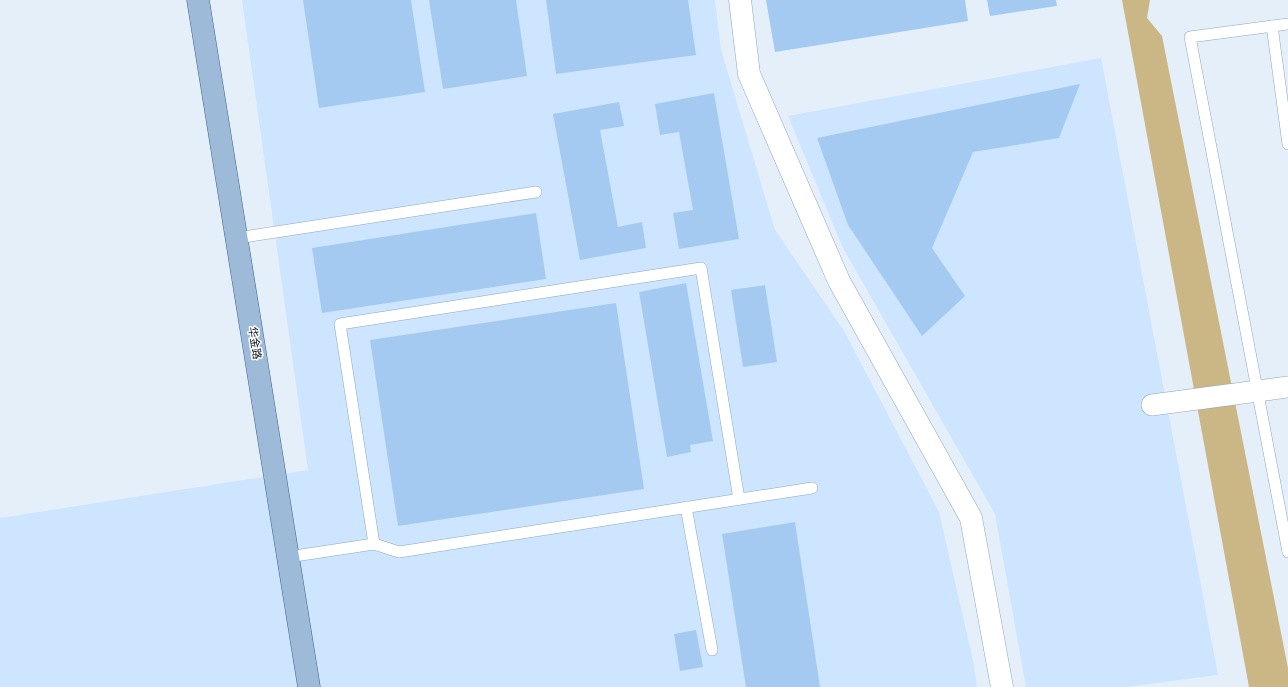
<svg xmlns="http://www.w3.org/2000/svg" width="1288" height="687" viewBox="0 0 1288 687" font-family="Overpass,'Noto Sans SC',sans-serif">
  <rect width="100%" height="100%" fill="#e5effa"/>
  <!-- built -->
  <g fill="#cde5ff">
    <polygon points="242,0 715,0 721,50 775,230 844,331 939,512 974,665 977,687 0,687 0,518 308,470"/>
    <polygon points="1101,58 1218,675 1126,687 1026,687 995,514 843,248 788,116"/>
  </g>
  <!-- water -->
  <polygon fill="#cbb785" points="1122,0 1150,0 1147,18 1162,36 1288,668 1288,687 1249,687"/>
  <!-- building -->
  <g fill="#a4caf2">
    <polygon points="303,0 411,0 425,92 319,108"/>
    <polygon points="429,0 516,0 527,76 443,89"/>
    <polygon points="546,0 688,0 696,55 556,74"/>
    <polygon points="766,0 965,0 968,21 775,52"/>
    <polygon points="987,0 1056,0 1057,6 990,16"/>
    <polygon points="1080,84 1059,138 973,152 932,248 965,296 922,336 848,225 817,138"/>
    <polygon points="714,93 739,239 679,249 673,213 693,210 679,132 660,135 655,104"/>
    <polygon points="619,102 624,126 600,130 618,227 642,222 646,248 580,260 553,114"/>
    <polygon points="536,213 546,279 322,313 312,248"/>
    <polygon points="686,283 713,441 690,445 691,452 667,457 639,292"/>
    <polygon points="765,285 777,362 743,367 731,290"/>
    <polygon points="616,303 644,489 398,526 370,340"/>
    <polygon points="795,522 820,687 746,687 722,534"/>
    <polygon points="696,630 703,667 680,671 674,634"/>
  </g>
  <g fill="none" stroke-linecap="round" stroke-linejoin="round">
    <!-- service casing -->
    <g stroke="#8ea6be" stroke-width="12">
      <g id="service">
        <polyline points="1288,24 1190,37 1288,552"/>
        <polyline points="1272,26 1288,144"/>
        <polyline points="237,238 536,192"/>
        <polyline points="686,507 712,650"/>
        <polyline points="374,544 340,324 701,268 739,499"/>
        <polyline points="288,557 374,544 399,552 812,488"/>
      </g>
    </g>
    <!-- minor casing -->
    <g stroke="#8ea6be" stroke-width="22">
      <polyline id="minor" points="1152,405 1288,387"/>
    </g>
    <!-- tertiary casing -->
    <g stroke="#8ea6be" stroke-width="23">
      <polyline id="tertiary" points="740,0 749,74 839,281 971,518 1002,687"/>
    </g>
    <!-- primary casing -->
    <g stroke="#3f6387" stroke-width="23">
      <polyline id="primary" points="198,0 309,687"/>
    </g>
    <!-- service -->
    <use href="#service" stroke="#fff" stroke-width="11"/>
    <!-- minor -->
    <use href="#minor" stroke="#fff" stroke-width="21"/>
    <!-- tertiary -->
    <use href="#tertiary" stroke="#fff" stroke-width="22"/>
    <!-- primary -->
    <use href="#primary" stroke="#9dbbd9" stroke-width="22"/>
  </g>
  <g text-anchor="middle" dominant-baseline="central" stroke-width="3" stroke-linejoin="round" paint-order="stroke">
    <!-- street labels -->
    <g font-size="11" fill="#0b131c" stroke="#fff">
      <text transform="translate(254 343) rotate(81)">华金路</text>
    </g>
  </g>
</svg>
